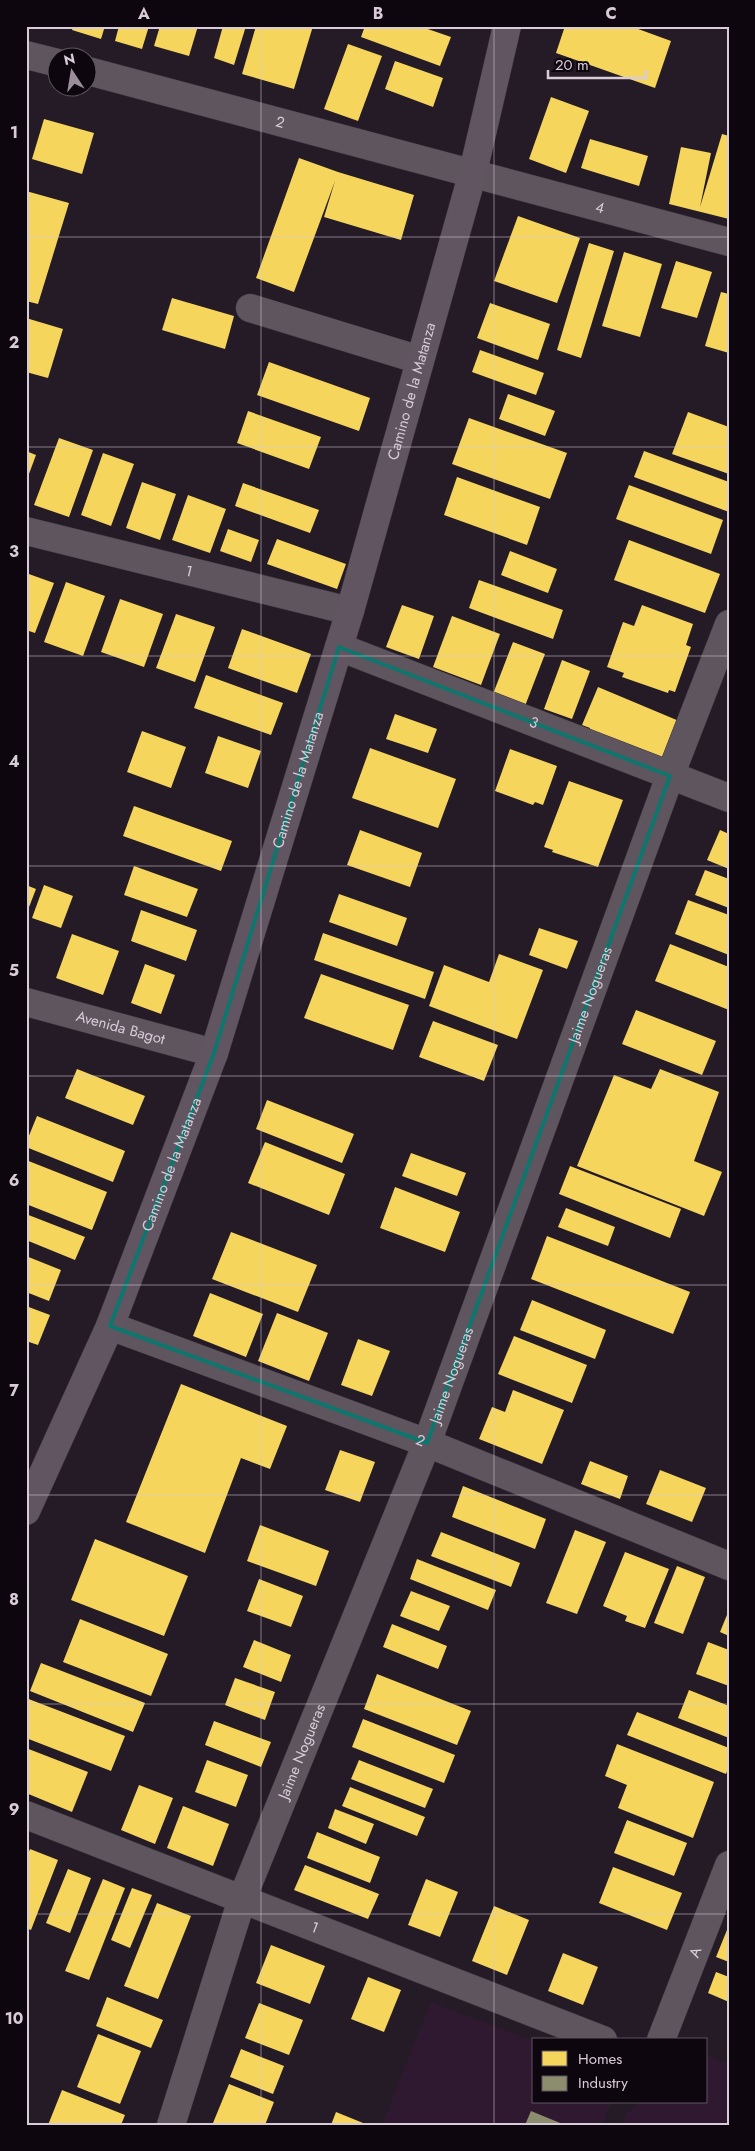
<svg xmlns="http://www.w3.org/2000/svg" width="755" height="2151" viewBox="0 0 755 2151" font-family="Jost,sans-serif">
  <rect width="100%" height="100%" fill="#251b26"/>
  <!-- built -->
  <g fill="#2f1930">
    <polygon points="431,2002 534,2041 534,2102 612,2102 602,2125 382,2125"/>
    <polygon points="706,2055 729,2064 729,2125 622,2125 627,2113 641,2102 706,2102"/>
  </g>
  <!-- homes -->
  <g fill="#f6d55c">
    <polygon points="73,26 105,26 101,39 72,30"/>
    <polygon points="119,26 149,26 142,49 115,41"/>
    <polygon points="160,26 198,26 189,56 154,46"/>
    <polygon points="223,26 246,26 234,65 214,58"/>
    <polygon points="256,26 313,26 294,89 242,74"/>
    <polygon points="365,26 419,26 451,37 440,66 361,37"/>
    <polygon points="565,26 630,26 671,41 655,88 556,53"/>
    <polygon points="348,44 382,56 358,121 324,109"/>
    <polygon points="395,61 443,78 433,107 385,89"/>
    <polygon points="551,97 589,111 566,173 529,159"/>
    <polygon points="44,119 94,133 82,174 32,159"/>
    <polygon points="722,134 729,136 729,219 669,204 681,147 711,153 700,207"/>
    <polygon points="590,139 648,156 639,186 581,168"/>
    <polygon points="299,158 338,172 414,195 401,240 324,217 335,181 294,292 256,278"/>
    <polygon points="26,191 69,203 38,304 26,301"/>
    <polygon points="518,216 580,238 557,303 494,281"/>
    <polygon points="589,243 614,251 581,358 557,350"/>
    <polygon points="624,252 662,264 640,337 602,326"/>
    <polygon points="676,261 712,272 697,318 661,308"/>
    <polygon points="721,292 729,294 729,353 705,346"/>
    <polygon points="172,298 234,316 225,349 162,330"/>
    <polygon points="490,303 550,324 538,360 477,338"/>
    <polygon points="26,318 63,329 48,378 26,372"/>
    <polygon points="480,350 544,373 536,395 472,372"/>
    <polygon points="269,362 370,398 359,431 257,395"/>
    <polygon points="508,394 555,411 545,436 499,419"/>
    <polygon points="248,411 321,437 309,469 237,443"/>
    <polygon points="688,412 729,427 729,474 672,454"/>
    <polygon points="469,418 567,453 550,499 452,464"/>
    <polygon points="59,438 93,450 69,517 34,505"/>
    <polygon points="26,451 36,455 26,482"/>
    <polygon points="644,451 729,482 729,512 634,477"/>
    <polygon points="103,453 134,464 111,526 81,515"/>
    <polygon points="457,477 540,507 527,545 444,515"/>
    <polygon points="142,482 176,494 160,540 126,528"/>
    <polygon points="243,483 319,510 310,533 235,506"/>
    <polygon points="629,485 723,520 711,554 616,519"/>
    <polygon points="188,495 226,509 210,553 172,540"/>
    <polygon points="228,529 259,540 251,562 220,551"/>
    <polygon points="277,539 346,564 337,589 267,564"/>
    <polygon points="629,540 720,574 705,613 614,580"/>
    <polygon points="510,551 557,569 548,593 501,575"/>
    <polygon points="26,573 54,583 35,633 26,630"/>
    <polygon points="479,580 563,610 553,639 469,608"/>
    <polygon points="66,582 105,596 83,656 44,642"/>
    <polygon points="120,599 163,614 144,667 101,652"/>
    <polygon points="402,605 434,616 419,659 386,647"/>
    <polygon points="642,605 693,624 686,645 691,647 675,692 669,690 668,693 622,677 624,673 607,667 623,622 634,626"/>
    <polygon points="176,614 215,627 195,682 156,668"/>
    <polygon points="452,616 500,634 481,685 433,667"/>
    <polygon points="242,629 311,654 297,693 228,668"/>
    <polygon points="513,642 545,654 525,706 493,694"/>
    <polygon points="562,660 590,671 572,719 544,709"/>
    <polygon points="206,675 283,703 271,735 194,708"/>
    <polygon points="598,687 679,721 663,758 589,733 590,728 582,725"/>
    <polygon points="395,714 437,729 428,753 386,739"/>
    <polygon points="142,731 186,747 171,788 127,772"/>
    <polygon points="218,736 261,751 248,788 205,773"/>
    <polygon points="370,748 456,779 438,828 352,798"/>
    <polygon points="510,749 557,766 543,805 535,802 533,805 495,791"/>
    <polygon points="569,781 623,800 598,867 552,852 553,850 544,847"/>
    <polygon points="134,806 232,841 221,871 123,836"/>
    <polygon points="360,830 422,853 410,887 347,865"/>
    <polygon points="720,830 729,834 729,869 707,860"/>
    <polygon points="134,866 198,889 187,917 124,895"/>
    <polygon points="705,870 729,879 729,908 695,895"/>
    <polygon points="26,885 36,889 26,915"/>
    <polygon points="44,885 73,896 61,928 32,918"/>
    <polygon points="339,894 407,918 397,946 329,922"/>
    <polygon points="688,900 729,915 729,955 675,934"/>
    <polygon points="141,910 197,930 186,961 131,941"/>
    <polygon points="539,928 578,941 567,969 529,955"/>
    <polygon points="323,933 434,972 425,999 314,960"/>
    <polygon points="72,934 119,951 103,995 56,978"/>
    <polygon points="670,944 729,967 729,1010 655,981"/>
    <polygon points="499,954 543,970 517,1039 429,1006 444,965 489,982"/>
    <polygon points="145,964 175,975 161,1014 131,1003"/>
    <polygon points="321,974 409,1005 393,1050 304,1018"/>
    <polygon points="636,1010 716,1041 702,1075 622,1044"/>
    <polygon points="433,1021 498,1045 484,1081 419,1057"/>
    <polygon points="77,1069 145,1096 133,1125 65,1098"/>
    <polygon points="660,1069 719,1092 694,1161 722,1172 704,1216 577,1166 614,1075 651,1089"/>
    <polygon points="267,1100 354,1134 342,1163 256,1129"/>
    <polygon points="37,1116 125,1151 113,1182 26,1147 26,1143"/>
    <polygon points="265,1142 345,1174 329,1215 248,1183"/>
    <polygon points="411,1153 466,1173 457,1196 402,1176"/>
    <polygon points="26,1160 107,1192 92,1230 26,1204"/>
    <polygon points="570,1166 681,1209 670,1238 559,1194"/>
    <polygon points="395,1187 460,1212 445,1252 380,1228"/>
    <polygon points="566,1208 615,1227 608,1246 558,1227"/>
    <polygon points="26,1214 85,1237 75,1260 26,1240"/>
    <polygon points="231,1232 317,1265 298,1312 212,1279"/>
    <polygon points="547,1236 690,1292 673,1334 531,1279"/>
    <polygon points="26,1256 61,1270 49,1301 26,1292"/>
    <polygon points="210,1293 263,1314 246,1357 193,1336"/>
    <polygon points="532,1300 606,1330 595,1359 520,1330"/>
    <polygon points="26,1306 50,1315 38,1345 26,1341"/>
    <polygon points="277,1313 328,1333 309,1381 258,1361"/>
    <polygon points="514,1336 587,1365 572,1403 498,1374"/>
    <polygon points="358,1339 390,1351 372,1396 341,1385"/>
    <polygon points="181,1384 287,1426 270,1469 241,1458 205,1553 126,1522"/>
    <polygon points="513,1390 564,1410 542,1464 479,1439 492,1407 505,1412"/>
    <polygon points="340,1450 375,1462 360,1502 325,1490"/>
    <polygon points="590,1461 628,1476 620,1499 581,1484"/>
    <polygon points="660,1470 706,1488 692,1522 646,1504"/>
    <polygon points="463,1486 546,1519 535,1549 452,1517"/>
    <polygon points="260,1525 329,1551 316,1586 247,1561"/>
    <polygon points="575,1530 606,1542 577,1614 546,1603"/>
    <polygon points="441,1532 520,1563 511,1587 431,1556"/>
    <polygon points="95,1539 188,1576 164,1636 71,1600"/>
    <polygon points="625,1552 669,1569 645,1628 625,1621 627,1616 603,1606"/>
    <polygon points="417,1559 496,1590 488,1610 410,1579"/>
    <polygon points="677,1566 705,1577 683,1634 654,1623"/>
    <polygon points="259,1579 303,1596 291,1627 247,1611"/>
    <polygon points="411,1591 450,1606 439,1631 400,1616"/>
    <polygon points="729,1610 729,1636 720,1632"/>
    <polygon points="80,1619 168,1654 151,1696 63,1662"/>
    <polygon points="392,1624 447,1646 438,1669 383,1647"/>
    <polygon points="254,1640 291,1655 281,1682 243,1667"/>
    <polygon points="708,1642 729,1650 729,1686 696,1674"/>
    <polygon points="41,1663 145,1703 133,1732 30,1691"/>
    <polygon points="377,1674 471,1711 457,1745 364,1709"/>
    <polygon points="235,1678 275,1692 265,1720 225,1705"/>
    <polygon points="689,1690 729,1706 729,1738 678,1718"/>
    <polygon points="26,1698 125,1736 111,1771 26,1738"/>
    <polygon points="637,1712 729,1748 729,1766 726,1774 627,1735"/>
    <polygon points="363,1719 455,1755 444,1783 352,1747"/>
    <polygon points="214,1721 271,1742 261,1767 205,1745"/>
    <polygon points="617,1744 714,1782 693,1838 618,1808 627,1785 605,1776"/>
    <polygon points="26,1748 88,1772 72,1812 26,1793"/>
    <polygon points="207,1760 248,1775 236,1807 195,1792"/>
    <polygon points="359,1760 433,1789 425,1808 351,1779"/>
    <polygon points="139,1785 173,1798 155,1844 121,1830"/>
    <polygon points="350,1787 425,1817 417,1836 342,1806"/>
    <polygon points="183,1806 229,1824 213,1866 167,1848"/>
    <polygon points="335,1809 374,1824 366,1844 328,1828"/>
    <polygon points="627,1820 687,1843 674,1876 614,1853"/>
    <polygon points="317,1832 380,1857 370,1883 307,1858"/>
    <polygon points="30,1849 58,1860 31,1930 26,1928 26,1859"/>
    <polygon points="305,1865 379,1894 368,1919 294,1890"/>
    <polygon points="613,1867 682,1893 667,1930 599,1903"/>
    <polygon points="68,1869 91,1878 70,1933 46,1923"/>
    <polygon points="103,1879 125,1888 89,1980 65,1971"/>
    <polygon points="426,1879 458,1892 440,1937 408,1925"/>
    <polygon points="132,1888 152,1895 130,1948 111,1940"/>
    <polygon points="157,1903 191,1916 158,1999 124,1986"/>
    <polygon points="494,1906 529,1920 507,1975 472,1961"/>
    <polygon points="729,1925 729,1962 716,1957"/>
    <polygon points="271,1945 325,1966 310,2004 256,1983"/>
    <polygon points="563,1953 598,1967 583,2005 548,1991"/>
    <polygon points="716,1972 729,1977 729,2002 708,1993"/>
    <polygon points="368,1977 401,1990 384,2032 351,2019"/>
    <polygon points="107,1997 163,2020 151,2048 96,2026"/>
    <polygon points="259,2003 303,2020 289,2055 245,2038"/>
    <polygon points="98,2034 141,2051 120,2104 77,2087"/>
    <polygon points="241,2049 284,2066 273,2094 230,2077"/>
    <polygon points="229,2084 274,2102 265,2125 213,2123"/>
    <polygon points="62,2090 125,2115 121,2125 48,2125"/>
    <polygon points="336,2112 368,2125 331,2125"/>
  </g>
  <!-- industry -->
  <polygon fill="#8c8c6e" points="531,2111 565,2125 525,2125"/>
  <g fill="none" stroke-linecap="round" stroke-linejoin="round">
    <!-- minor casing -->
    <g stroke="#3f363f" stroke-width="29">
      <g id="minor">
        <polyline points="26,55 58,63"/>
        <path id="s1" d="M88,71L729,242"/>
        <polyline points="250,308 420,360"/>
        <path id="s2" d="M26,531L350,611"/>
        <path id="s3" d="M339,647L729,798"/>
        <path id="s4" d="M26,1002L214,1053"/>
        <path id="s5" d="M110,1326L427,1443L729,1566"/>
        <path id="s6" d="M26,1815L603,2040"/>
        <path id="s7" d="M661,2040L729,1865"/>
        <path id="s8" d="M171,2125L242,1899L427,1443L670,776L729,624"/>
      </g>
    </g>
    <!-- major casing -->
    <g stroke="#3f363f" stroke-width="29">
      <g id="major">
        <path id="s9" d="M26,1511L110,1326L214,1053L350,611L473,172L507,26"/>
      </g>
    </g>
    <!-- minor -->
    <use href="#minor" stroke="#5e555e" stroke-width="28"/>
    <!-- major -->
    <use href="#major" stroke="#605561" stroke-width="28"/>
  </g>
  <!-- marked area -->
  <path fill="none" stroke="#0f766e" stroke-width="4" stroke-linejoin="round" d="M339,647L670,776L427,1443L110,1326L214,1053Z"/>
  <!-- grid -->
  <path fill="none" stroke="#d9ccd9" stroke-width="1" stroke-opacity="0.55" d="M261,26V2125M494,26V2125M26,237H729M26,447H729M26,656H729M26,866H729M26,1076H729M26,1285H729M26,1495H729M26,1704H729M26,1914H729"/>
  <g text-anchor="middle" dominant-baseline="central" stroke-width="5" stroke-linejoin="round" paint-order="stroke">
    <!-- street labels -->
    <g font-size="15" fill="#d9ccd9" stroke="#0d060e">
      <text stroke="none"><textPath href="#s1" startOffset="199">2</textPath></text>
      <text stroke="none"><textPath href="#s1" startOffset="530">4</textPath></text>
      <text stroke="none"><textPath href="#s9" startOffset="1186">Camino de la Matanza</textPath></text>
      <text stroke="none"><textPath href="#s2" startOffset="168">1</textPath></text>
      <text stroke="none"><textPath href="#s3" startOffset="209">3</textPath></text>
      <text stroke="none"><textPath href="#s9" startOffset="781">Camino de la Matanza</textPath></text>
      <text stroke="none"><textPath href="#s8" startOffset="1206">Jaime Nogueras</textPath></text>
      <text stroke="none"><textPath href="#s4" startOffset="98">Avenida Bagot</textPath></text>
      <text stroke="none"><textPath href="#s9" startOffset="376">Camino de la Matanza</textPath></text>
      <text stroke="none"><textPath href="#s8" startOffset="801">Jaime Nogueras</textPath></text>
      <text stroke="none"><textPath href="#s5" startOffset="331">2</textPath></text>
      <text stroke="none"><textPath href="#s8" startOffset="396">Jaime Nogueras</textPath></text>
      <text stroke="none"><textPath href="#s6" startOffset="310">1</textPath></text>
      <text stroke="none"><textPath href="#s7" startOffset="94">A</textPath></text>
    </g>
  </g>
  <!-- border -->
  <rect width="755" height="2151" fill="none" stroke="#0d060e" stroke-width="55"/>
  <!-- legend -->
  <rect x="532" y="2038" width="175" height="65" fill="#0d060e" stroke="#5f555f"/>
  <rect x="542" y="2051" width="25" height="15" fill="#f6d55c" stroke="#5f555f"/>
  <text x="578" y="2064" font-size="15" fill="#d9ccd9">Homes</text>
  <rect x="542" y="2076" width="25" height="15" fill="#8c8c6e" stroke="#5f555f"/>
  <text x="578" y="2088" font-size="15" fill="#d9ccd9">Industry</text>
  <!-- north arrow -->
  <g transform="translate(72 72) rotate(348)"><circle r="24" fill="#0d060e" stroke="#5f555f"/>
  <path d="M0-4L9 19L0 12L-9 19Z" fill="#9a8e9a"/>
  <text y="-8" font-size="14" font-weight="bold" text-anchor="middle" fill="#d9ccd9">N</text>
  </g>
  <!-- scale -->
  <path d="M548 70v8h98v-8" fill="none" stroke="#d9ccd9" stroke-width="2.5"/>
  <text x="555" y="70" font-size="15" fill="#d9ccd9" stroke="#0d060e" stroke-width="4" paint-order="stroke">20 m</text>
  <rect x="28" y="28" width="700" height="2096" fill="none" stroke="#d9ccd9" stroke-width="2"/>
  <g font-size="16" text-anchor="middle" font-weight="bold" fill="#d9ccd9">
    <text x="144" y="19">A</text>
    <text x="378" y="19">B</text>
    <text x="611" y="19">C</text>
    <text x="14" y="138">1</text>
    <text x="14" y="348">2</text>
    <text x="14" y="557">3</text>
    <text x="14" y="767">4</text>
    <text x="14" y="976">5</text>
    <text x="14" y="1186">6</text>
    <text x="14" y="1396">7</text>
    <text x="14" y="1605">8</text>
    <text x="14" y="1815">9</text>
    <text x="14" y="2024">10</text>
  </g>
</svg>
